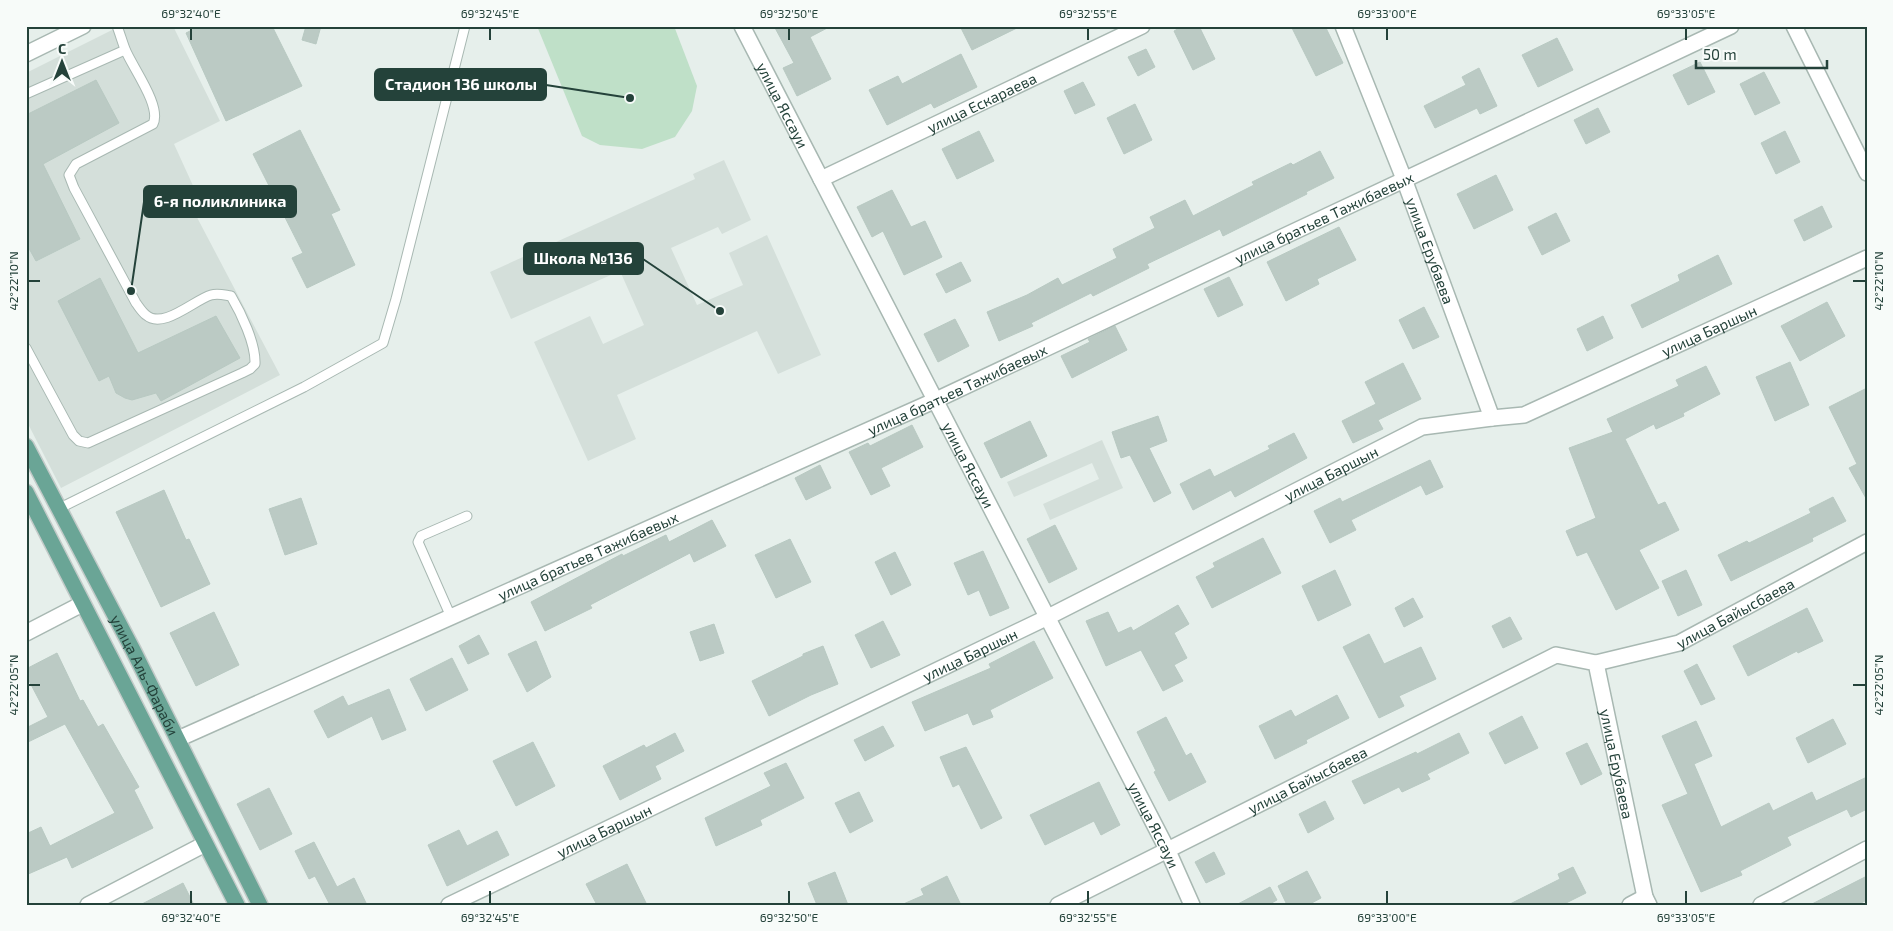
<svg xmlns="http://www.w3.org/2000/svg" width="1893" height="931" viewBox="0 0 1893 931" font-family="'Exo 2',sans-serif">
  <rect width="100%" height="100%" fill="#e6efeb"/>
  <!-- built -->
  <g fill="#d4dfda">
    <polygon points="120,26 173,26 220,121 174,144 200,201 191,206 280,375 61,488 26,420 26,73"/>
    <polygon points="724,160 751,220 722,234 718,227 671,248 697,305 743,285 729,253 767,235 821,355 778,374 757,331 617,395 636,439 588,461 534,342 590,316 603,344 644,325 620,271 511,319 490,272 695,179 693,174"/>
    <polygon points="1102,440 1123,488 1050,520 1043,504 1099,479 1092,463 1014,497 1007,482"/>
  </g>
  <!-- green -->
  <polygon fill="#bfe0c8" points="537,26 674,26 697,86 692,111 675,137 642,149 600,145 582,136"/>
  <!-- building -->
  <g fill="#bbcac4" stroke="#b8c9c2">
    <polygon points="200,26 272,26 302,86 226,121 186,33"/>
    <polygon points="306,26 321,26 316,44 302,40"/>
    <polygon points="774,26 831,26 810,37 831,79 797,96 783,68 794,63"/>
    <polygon points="960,26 1021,26 972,50"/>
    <polygon points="1183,26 1199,26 1215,59 1193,70 1174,31"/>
    <polygon points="1291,26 1325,26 1343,63 1316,76"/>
    <polygon points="1557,38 1573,70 1538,87 1522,55"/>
    <polygon points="1146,49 1155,67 1138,76 1128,57"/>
    <polygon points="961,54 977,87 934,108 931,103 887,125 869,90 898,76 902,84"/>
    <polygon points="1700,62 1715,92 1688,105 1673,75"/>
    <polygon points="1479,68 1497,106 1480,114 1477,108 1435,128 1424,106 1466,85 1462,77"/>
    <polygon points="1764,72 1780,103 1755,115 1740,84"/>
    <polygon points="96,80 119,123 43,164 80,239 36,261 26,243 26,115"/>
    <polygon points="1083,82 1095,105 1075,114 1064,91"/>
    <polygon points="1135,104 1152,140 1124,154 1107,118"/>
    <polygon points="1598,108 1610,132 1586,144 1574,120"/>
    <polygon points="300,130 340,210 331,214 355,265 307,288 292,258 303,253 253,154"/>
    <polygon points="979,131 994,161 957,179 942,149"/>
    <polygon points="1785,131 1800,162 1776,174 1761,143"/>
    <polygon points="1320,151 1334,178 1306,192 1307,194 1223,236 1220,229 1147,264 1149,268 1093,296 1091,293 1031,323 1033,326 999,341 987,312 1027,295 1058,278 1062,285 1117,258 1113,249 1155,228 1150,217 1185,200 1193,216 1254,185 1252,182 1291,163 1293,165"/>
    <polygon points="1496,175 1513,210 1474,229 1457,194"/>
    <polygon points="892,190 911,227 925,221 942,257 904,275 883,231 872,237 857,207"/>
    <polygon points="1822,206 1832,227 1804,241 1794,220"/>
    <polygon points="1556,213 1570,241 1542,255 1528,227"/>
    <polygon points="1339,227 1356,260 1317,279 1319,284 1286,301 1267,262"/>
    <polygon points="1718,255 1732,284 1642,328 1631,305 1680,281 1678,275"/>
    <polygon points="961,262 971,281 946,293 936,274"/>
    <polygon points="1229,277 1243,305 1218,317 1204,289"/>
    <polygon points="100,278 138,353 216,316 240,358 161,401 156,393 132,400 125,398 116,393 109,376 99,381 58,301"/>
    <polygon points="1827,302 1845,336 1800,361 1781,326"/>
    <polygon points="1424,307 1439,337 1413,349 1399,320"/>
    <polygon points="1603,316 1613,338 1587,351 1577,329"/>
    <polygon points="955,319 969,346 938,362 924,334"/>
    <polygon points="1115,326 1127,350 1072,378 1061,356 1090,342 1088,339"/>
    <polygon points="1790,362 1809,405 1775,421 1756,377"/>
    <polygon points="1403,363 1421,399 1378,420 1383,429 1353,443 1342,421 1376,404 1365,382"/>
    <polygon points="1706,366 1720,394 1683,413 1684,416 1656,429 1654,424 1625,439 1658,505 1665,502 1679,530 1639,550 1659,588 1616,610 1587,552 1577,556 1566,531 1596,518 1569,448 1613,432 1607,419 1679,386 1676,380"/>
    <polygon points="1867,388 1867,500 1849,468 1857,464 1829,407"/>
    <polygon points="1158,416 1167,441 1149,448 1171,493 1154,502 1130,455 1121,458 1112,432"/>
    <polygon points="1030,421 1047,456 1001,478 984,443"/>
    <polygon points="912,425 923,447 881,468 890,486 871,495 849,452 868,443 870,446"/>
    <polygon points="1294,433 1307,458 1235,497 1231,490 1193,510 1180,484 1210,469 1214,477 1270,449 1268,446"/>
    <polygon points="1430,460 1443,487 1426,495 1421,485 1351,520 1356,530 1330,543 1314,511 1340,498 1342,502"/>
    <polygon points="820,465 831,488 806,500 795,478"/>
    <polygon points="164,490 186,540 189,539 210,584 161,607 116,512"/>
    <polygon points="1833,497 1846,521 1812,538 1813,541 1731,581 1718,555 1747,541 1749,543 1811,513 1809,509"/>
    <polygon points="301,498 317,544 285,555 269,509"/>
    <polygon points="712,520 726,546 694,562 690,553 590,605 592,608 545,631 531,602 622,554 623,556 666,535 669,542"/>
    <polygon points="1055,525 1077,569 1049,583 1027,539"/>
    <polygon points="1263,538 1281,573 1212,608 1196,577 1215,567 1213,563"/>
    <polygon points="790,539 811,582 776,598 755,555"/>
    <polygon points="983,551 1009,608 990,616 979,590 968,595 954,563"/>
    <polygon points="895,552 911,585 891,595 875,562"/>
    <polygon points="1335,570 1351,605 1318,621 1302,586"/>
    <polygon points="1686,570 1702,605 1678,616 1662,581"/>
    <polygon points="1413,598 1423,617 1404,627 1395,608"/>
    <polygon points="1178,605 1189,624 1174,633 1187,658 1174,665 1183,681 1163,691 1141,650 1106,666 1086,621 1108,612 1118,633 1131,627 1133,631"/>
    <polygon points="1807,608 1823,641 1798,653 1797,651 1748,676 1733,646"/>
    <polygon points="214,612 239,665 196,686 170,633"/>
    <polygon points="1510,617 1522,639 1503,648 1492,626"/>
    <polygon points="883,621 900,655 871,668 855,635"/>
    <polygon points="714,624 724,653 700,661 690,632"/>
    <polygon points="1369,634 1384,664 1421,647 1436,679 1399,696 1404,706 1379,718 1343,647"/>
    <polygon points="479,635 489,654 468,664 459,646"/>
    <polygon points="536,641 551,677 527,692 508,654"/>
    <polygon points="1034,641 1053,678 990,710 993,717 973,725 968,713 925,731 912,702 991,668 989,664"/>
    <polygon points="823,646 838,684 811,695 769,716 752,681 803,656 803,654"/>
    <polygon points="57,653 80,701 83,700 98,727 103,724 139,787 134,790 153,828 72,868 67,857 26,875 26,834 41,827 50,846 115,813 65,724 26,743 26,728 48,717 26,675 26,669"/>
    <polygon points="452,658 468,690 426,711 410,679"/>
    <polygon points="1697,664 1715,699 1701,705 1684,671"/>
    <polygon points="389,689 406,730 382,740 372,716 328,738 314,711 343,696 348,706"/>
    <polygon points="1337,695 1349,718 1306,740 1307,743 1275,759 1259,726 1291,710 1295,717"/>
    <polygon points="1522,716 1538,748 1505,764 1489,733"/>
    <polygon points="1166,717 1186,756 1191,753 1206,782 1169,801 1154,772 1156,771 1137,732"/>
    <polygon points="1833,719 1846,744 1808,763 1796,738"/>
    <polygon points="1696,721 1712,756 1694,764 1721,827 1769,803 1773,811 1812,792 1816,801 1867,777 1867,809 1851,817 1847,809 1787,837 1791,845 1740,871 1742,875 1701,892 1662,805 1688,794 1662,736"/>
    <polygon points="883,726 894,746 865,761 854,740"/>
    <polygon points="675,733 684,751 655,766 661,779 620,800 603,766 644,745 646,748"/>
    <polygon points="1459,733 1469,753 1427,774 1430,779 1402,792 1399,787 1364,804 1352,781 1416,752 1417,754"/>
    <polygon points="533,742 555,786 516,806 493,761"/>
    <polygon points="1587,743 1602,774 1581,785 1566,753"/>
    <polygon points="966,747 1002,818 981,829 959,784 953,787 940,757"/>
    <polygon points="786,763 804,798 760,820 762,825 716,846 705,818 771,786 764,773"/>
    <polygon points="1099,782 1120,825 1101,835 1094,821 1045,845 1030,815"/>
    <polygon points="269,788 292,834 260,850 237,804"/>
    <polygon points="859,792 873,821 850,833 835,803"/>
    <polygon points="1325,801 1334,819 1308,833 1299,814"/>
    <polygon points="459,830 467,846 497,831 509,855 447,886 428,845"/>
    <polygon points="314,842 337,887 354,878 367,905 330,905 315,876 309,879 295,851"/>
    <polygon points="1214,852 1225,874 1206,883 1195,862"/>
    <polygon points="627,864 647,905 597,905 586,884"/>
    <polygon points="1573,867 1586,893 1562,905 1508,905 1560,879 1558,874"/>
    <polygon points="1307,871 1321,898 1308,905 1287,905 1278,886"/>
    <polygon points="835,872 848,905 817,905 808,883"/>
    <polygon points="947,876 961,905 901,905 924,895 921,889"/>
    <polygon points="1867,876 1867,900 1857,905 1810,905"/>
    <polygon points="183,883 194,905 140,905"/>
    <polygon points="1270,887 1277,900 1268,905 1236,905"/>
  </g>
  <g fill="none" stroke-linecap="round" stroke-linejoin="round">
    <!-- service casing -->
    <g stroke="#a8b8b2" stroke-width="11">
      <g id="service">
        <polyline points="26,94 125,50"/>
        <path d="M26,348L73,435L79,441L88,443L242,373L250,369L255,364C256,344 241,313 231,296C224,295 218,293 211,295C194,300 163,330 146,315C142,312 139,307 136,303L74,188L69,175L76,164L153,124C162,106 132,67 125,49C122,41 120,34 117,26"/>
        <polyline points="58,509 304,387 383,343 396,299 465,26"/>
        <polyline points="451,617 418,542 421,536 467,516"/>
      </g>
    </g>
    <!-- minor casing -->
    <g stroke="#a8b8b2" stroke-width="18">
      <g id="minor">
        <path id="s1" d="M742,26L1168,851L1192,905"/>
        <path id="s2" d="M1343,26L1404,179L1492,418L1524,415L1867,258"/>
        <polyline points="26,54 83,26"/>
        <path id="s3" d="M821,179L1142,26"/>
        <polyline points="26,633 82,604"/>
        <path id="s4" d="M1596,663L1679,643L1867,542"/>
        <path id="s5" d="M178,739L936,400L1731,26"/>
        <polyline points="88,905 205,844"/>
        <path id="s6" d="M449,905L1048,617L1422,427L1492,418"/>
        <path id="s7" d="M1058,905L1556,655L1596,663L1645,897L1649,905"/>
        <polyline points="1630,905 1645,897"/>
        <polyline points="1761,905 1867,849"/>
      </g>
    </g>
    <!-- tertiary casing -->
    <g stroke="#a8b8b2" stroke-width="18">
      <polyline id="tertiary" points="1794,26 1867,173"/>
    </g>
    <!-- primary casing -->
    <g stroke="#c2cac8" stroke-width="18">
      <g id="primary">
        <path id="s8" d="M26,446L133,650L260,905"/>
        <polyline points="26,492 237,905"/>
      </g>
    </g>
    <!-- service -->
    <use href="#service" stroke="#fff" stroke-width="9"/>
    <!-- minor -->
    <use href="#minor" stroke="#fff" stroke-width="15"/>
    <!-- tertiary -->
    <use href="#tertiary" stroke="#fff" stroke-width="15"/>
    <!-- primary -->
    <use href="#primary" stroke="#6aa596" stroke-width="15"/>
  </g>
  <!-- ticks -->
  <path fill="none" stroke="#24423a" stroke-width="2" d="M191,28V40M490,28V40M789,28V40M1088,28V40M1387,28V40M1686,28V40M28,281H40M1853,281H1866M28,685H40M1853,685H1866M191,891V904M490,891V904M789,891V904M1088,891V904M1387,891V904M1686,891V904"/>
  <g text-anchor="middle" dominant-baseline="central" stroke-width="5" stroke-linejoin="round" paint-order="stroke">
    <!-- street labels -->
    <g font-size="15" fill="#24423a" stroke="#f7fbf9">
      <text stroke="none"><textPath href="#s3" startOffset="178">улица Ескараева</textPath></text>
      <text stroke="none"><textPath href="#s1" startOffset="89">улица Яссауи</textPath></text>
      <text stroke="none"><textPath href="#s5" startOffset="1259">улица братьев Тажибаевых</textPath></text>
      <text stroke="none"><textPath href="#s2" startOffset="241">улица Ерубаева</textPath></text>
      <text stroke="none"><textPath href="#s2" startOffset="655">улица Баршын</textPath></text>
      <text stroke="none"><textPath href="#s5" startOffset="854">улица братьев Тажибаевых</textPath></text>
      <text stroke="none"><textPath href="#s1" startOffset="494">улица Яссауи</textPath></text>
      <text stroke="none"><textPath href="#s6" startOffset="982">улица Баршын</textPath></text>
      <text stroke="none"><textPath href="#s5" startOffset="449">улица братьев Тажибаевых</textPath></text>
      <text stroke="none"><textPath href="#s4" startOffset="149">улица Байысбаева</textPath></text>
      <text stroke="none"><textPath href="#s6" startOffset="578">улица Баршын</textPath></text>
      <text stroke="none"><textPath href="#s8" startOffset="258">улица Аль-Фараби</textPath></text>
      <text stroke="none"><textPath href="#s7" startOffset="701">улица Ерубаева</textPath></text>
      <text stroke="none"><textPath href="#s7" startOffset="279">улица Байысбаева</textPath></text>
      <text stroke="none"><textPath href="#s1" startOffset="899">улица Яссауи</textPath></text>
      <text stroke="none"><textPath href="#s6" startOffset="172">улица Баршын</textPath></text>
    </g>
  </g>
  <!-- callouts -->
  <path fill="none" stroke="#24423a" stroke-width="2" d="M630 98L546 85M131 291L144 202M720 311L643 259"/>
  <g fill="#24423a" stroke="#f7fbf9" stroke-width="2">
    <circle cx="630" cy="98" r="5"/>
    <circle cx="131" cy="291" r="5"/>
    <circle cx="720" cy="311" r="5"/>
  </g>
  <g fill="#24423a" stroke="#24423a" stroke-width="2">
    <rect x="375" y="69" width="171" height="31" rx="5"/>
    <rect x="144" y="186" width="152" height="31" rx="5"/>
    <rect x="524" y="243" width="119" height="31" rx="5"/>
  </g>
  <g font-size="16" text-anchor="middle" font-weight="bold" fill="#fff">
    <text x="461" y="90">Стадион 136 школы</text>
    <text x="220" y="207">6-я поликлиника</text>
    <text x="583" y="264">Школа №136</text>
  </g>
  <!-- border -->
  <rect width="1893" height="931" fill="none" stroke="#f7fbf9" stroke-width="55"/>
  <!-- north arrow -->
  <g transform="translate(62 62)" stroke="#f7fbf9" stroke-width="4" paint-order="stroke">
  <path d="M0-4L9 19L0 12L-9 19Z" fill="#24423a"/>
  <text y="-8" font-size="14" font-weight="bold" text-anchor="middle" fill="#24423a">С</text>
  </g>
  <!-- scale -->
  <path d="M1696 60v8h131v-8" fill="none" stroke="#24423a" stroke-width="2.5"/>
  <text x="1703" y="60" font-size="15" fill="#24423a" stroke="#f7fbf9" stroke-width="4" paint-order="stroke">50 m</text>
  <rect x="28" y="28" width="1838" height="876" fill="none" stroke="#24423a" stroke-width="2"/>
  <g font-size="12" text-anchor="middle" fill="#24423a">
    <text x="191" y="18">69°32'40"E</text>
    <text x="490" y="18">69°32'45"E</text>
    <text x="789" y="18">69°32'50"E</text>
    <text x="1088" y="18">69°32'55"E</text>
    <text x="1387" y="18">69°33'00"E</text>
    <text x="1686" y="18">69°33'05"E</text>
    <text transform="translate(14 281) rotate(-90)" y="4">42°22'10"N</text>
    <text transform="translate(1879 281) rotate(-90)" y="4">42°22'10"N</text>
    <text transform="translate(14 685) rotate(-90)" y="4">42°22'05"N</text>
    <text transform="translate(1879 685) rotate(-90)" y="4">42°22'05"N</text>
    <text x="191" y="922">69°32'40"E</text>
    <text x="490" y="922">69°32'45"E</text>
    <text x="789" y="922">69°32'50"E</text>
    <text x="1088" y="922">69°32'55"E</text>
    <text x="1387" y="922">69°33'00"E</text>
    <text x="1686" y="922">69°33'05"E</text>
  </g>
</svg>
